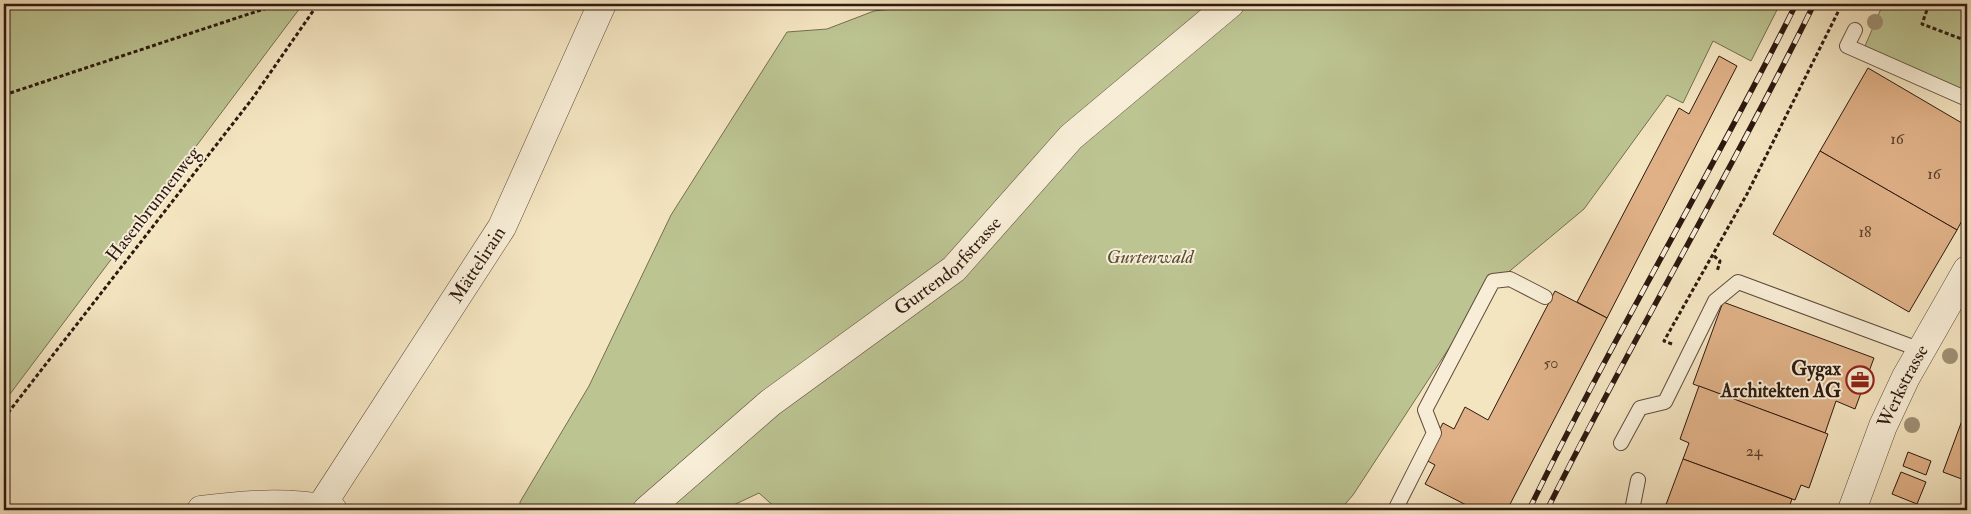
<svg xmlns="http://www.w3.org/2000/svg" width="1971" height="514" viewBox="0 0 1971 514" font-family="'IM FELL Double Pica',serif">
  <rect width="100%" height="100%" fill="#f4e5c1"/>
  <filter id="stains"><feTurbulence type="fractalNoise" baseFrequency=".004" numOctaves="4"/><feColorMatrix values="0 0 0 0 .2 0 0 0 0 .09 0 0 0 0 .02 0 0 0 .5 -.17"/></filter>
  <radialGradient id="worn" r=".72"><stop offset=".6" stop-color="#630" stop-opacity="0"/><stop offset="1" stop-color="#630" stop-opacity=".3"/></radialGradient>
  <!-- green -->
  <g fill="#bcc492" stroke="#756e51">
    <polygon points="4,4 303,4 4,402"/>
    <polygon points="940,4 1780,4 1751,61 1713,41 1683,103 1667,95 1584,209 1487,290 1353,495 1340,510 778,510 759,493 723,510 520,510 520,502 589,386 671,215 787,32 827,29 874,11"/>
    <polygon points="1883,4 1967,4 1967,93 1865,46"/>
  </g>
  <!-- building -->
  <g fill="#e0b187" stroke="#2e1910">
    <polygon points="1719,56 1737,66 1607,318 1577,302 1679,108 1689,114"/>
    <polygon points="1868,68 1967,126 1967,211 1957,230 1820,151"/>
    <polygon points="1820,151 1957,230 1909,312 1773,234"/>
    <polygon points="1555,291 1607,318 1507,510 1476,510 1425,484 1435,465 1424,459 1443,423 1454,429 1465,407 1488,420"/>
    <polygon points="1723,302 1874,358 1855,409 1836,401 1825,433 1693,384"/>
    <polygon points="1699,386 1828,434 1809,488 1801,485 1795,500 1683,459 1689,443 1680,439"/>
    <polygon points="1967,407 1967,481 1943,472"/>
    <polygon points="1908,452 1931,461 1926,475 1903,466"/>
    <polygon points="1683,459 1792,499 1788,510 1664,510"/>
    <polygon points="1901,472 1926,482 1917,504 1892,494"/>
  </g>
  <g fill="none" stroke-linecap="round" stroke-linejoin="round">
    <!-- lane casing -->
    <g stroke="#604c3c" stroke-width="16">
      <g id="lane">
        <polyline points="1855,30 1847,46 1967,99"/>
        <polyline points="1621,443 1640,408 1665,402 1715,301 1738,282 1921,350"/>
        <polyline points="1395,510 1434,433 1425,410 1493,281 1510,279 1545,297"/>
        <polyline points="1632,510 1638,480"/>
      </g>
    </g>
    <!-- street casing -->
    <g stroke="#604c3c" stroke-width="29">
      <g id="street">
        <path id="s1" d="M320,508L502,227L602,4"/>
        <path d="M201,510C247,504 287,501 333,510"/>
        <path id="s2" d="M647,510L770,403L954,269L1071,137L1230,4"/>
        <path id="s3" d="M1852,510L1883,426L1906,377L1967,270"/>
      </g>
    </g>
    <!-- path -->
    <g stroke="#2e1910" stroke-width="3" stroke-dasharray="4 2.5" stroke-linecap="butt">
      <polyline points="1929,4 1922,24 1967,41"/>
      <polyline points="4,95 279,4"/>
      <polyline points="1714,256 1720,261 1717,272"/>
      <polyline points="1672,344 1664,341 1747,194 1842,4"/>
      <polyline points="4,418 252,99 318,4"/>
    </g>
    <!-- lane -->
    <use href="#lane" stroke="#f8eed7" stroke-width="14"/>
    <!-- street -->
    <use href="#street" stroke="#f8eed7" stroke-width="28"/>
    <!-- rail casing -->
    <g stroke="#2e1910" stroke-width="5.5">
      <g id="rail">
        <path d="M1529,510C1612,338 1711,175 1796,4"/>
        <path d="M1547,510C1632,339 1730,175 1814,4"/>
      </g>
    </g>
    <!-- rail -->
    <use href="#rail" stroke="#f8eed7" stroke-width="4" stroke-dasharray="11" stroke-linecap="butt"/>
  </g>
  <!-- trees -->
  <g fill="#9f9175">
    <circle cx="1875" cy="22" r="8"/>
    <circle cx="1950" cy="356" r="8"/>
    <circle cx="1912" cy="425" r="8"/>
  </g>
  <!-- icons -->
  <defs>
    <g id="office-ring" transform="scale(1.4375)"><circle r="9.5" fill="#f8eed7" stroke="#8f2418" stroke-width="1.5"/><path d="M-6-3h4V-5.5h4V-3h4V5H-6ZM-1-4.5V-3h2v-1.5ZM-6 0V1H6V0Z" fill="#8f2418"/></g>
  </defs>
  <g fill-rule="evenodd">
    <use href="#office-ring" x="1860" y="380"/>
  </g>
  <g text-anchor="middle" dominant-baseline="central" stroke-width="4" stroke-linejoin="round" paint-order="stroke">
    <!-- number labels -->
    <g font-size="16" fill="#5a3f2e">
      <text x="1897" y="139">16</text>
      <text x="1934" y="174">16</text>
      <text x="1865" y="232">18</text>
      <text x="1551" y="363">50</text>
      <text x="1754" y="451">24</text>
    </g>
    <!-- street labels -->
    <g font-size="19" fill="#2e1910" stroke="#f8eed7">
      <text transform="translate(153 204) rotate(-52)">Hasenbrunnenweg</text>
      <text stroke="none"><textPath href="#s1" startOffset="290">Mättelirain</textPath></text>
      <text stroke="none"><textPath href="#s2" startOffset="388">Gurtendorfstrasse</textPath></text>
      <text stroke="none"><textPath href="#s3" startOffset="134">Werkstrasse</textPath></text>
    </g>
    <!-- park labels -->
    <g font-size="19" font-style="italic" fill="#594c37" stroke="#f8eed7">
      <text x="1150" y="257">Gurtenwald</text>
    </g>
    <!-- poi labels -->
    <g font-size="19" font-weight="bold" fill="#2e1910" stroke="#f8eed7" text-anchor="end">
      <text x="1841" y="369">Gygax<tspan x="1841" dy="22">Architekten AG</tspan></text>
    </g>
  </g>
  <!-- margin -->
  <rect width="1971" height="514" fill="none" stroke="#f4e5c1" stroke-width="20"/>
  <rect x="5" y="5" width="1961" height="504" fill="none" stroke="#2e1910" stroke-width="2.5"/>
  <rect x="10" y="10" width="1951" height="494" fill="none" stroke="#2e1910"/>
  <rect width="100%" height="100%" filter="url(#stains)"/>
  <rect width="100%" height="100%" fill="url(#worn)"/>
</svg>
